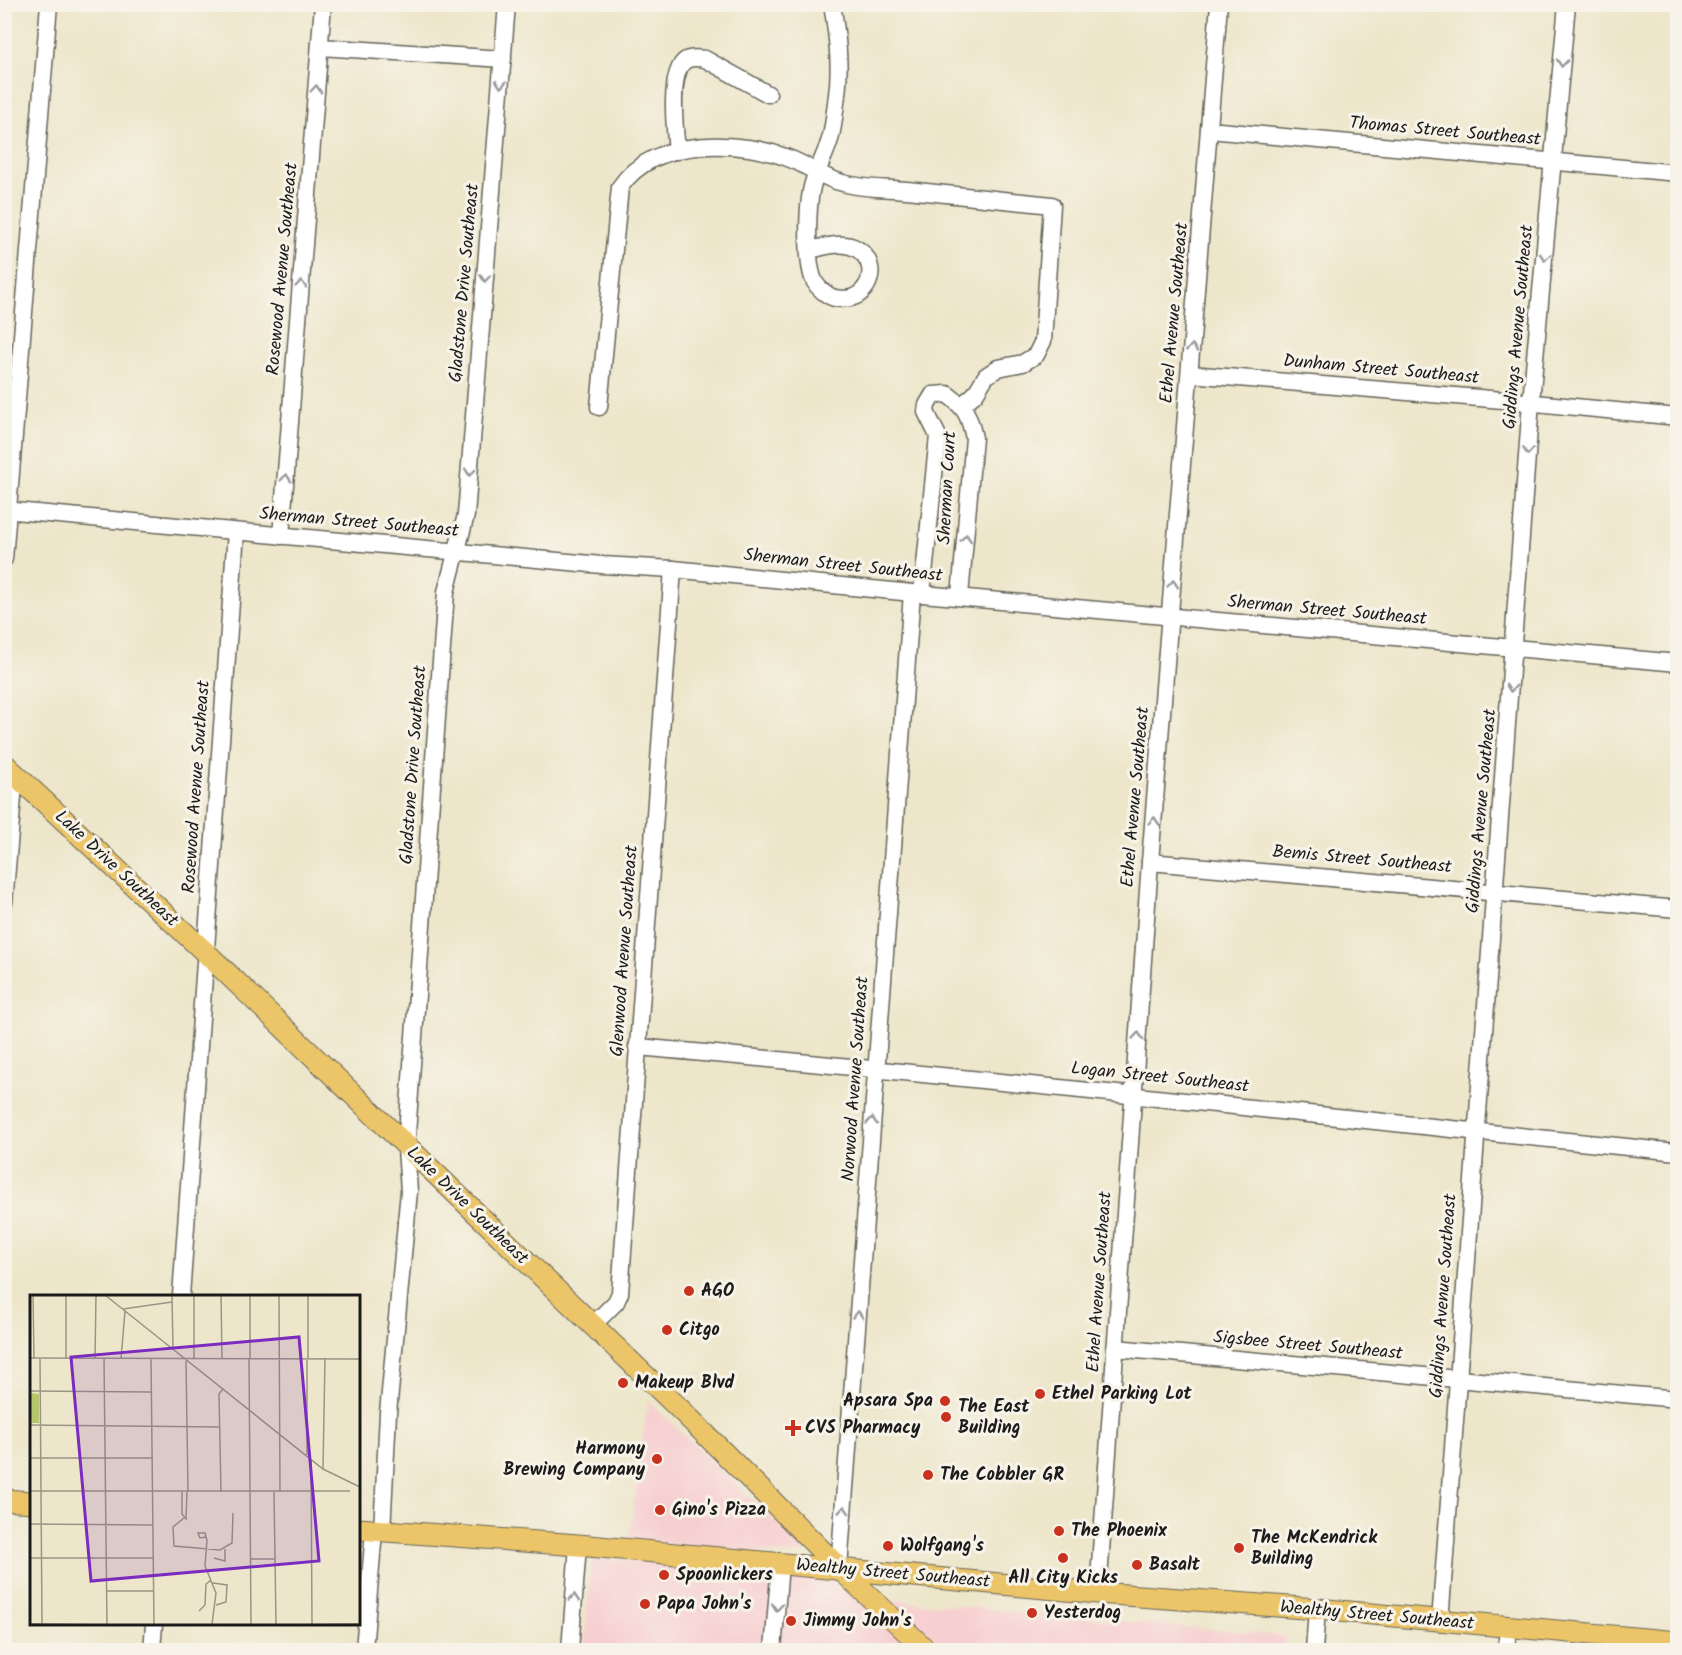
<svg xmlns="http://www.w3.org/2000/svg" width="1682" height="1655" viewBox="0 0 1682 1655" font-family="Kalam,sans-serif">
  <rect width="100%" height="100%" fill="#f7f3e8"/>
  <filter id="ink" filterUnits="userSpaceOnUse"><feTurbulence type="fractalNoise" baseFrequency=".0167" numOctaves="2"/><feDisplacementMap in="SourceGraphic" scale="12" xChannelSelector="R" yChannelSelector="G"/><feConvolveMatrix kernelMatrix="1 2 1 2 8 2 1 2 1" color-interpolation-filters="sRGB"/></filter>
  <filter id="wash" filterUnits="userSpaceOnUse"><feTurbulence type="fractalNoise" baseFrequency=".008" numOctaves="4" result="noise"/><feDisplacementMap in="SourceGraphic" scale="24" xChannelSelector="R" yChannelSelector="G"/><feGaussianBlur stdDeviation="1.35" result="paint"/><feColorMatrix in="noise" values="0 0 0 0 0 0 0 0 0 0 0 0 0 0 0 0 0 1.4 0 .05"/><feComposite in="paint" operator="in"/></filter>
  <g filter="url(#wash)">
    <rect width="100%" height="100%" fill="#ede6ca"/>
    <!-- built -->
    <g fill="#f7cfd1">
      <polygon points="648,1401 806,1551 794,1555 629,1540"/>
      <polygon points="591,1558 833,1577 916,1650 584,1650"/>
      <polygon points="890,1600 1285,1636 1284,1650 946,1650"/>
    </g>
  </g>
  <g filter="url(#ink)">
    <g fill="none" stroke-linecap="round" stroke-linejoin="round">
      <!-- minor casing -->
      <g stroke="#656359" stroke-width="19">
        <g id="minor">
          <polyline points="320,47 503,59"/>
          <polyline points="1209,130 1678,173"/>
          <path d="M677,151C675,132 668,71 686,60C692,57 699,58 705,59L768,94"/>
          <path d="M809,250C820,248 834,243 845,245C871,248 880,279 858,295C850,300 835,300 828,295C822,291 815,285 813,278C806,258 807,203 813,183C818,167 827,152 831,136C834,123 835,109 837,95C841,65 837,34 832,4"/>
          <polyline points="1190,374 1515,401 1678,417"/>
          <path d="M599,407L620,187C654,136 742,139 793,160C810,167 825,179 843,183C863,189 886,188 907,190C955,195 1004,200 1052,205L1043,341L1036,355L1023,363L998,368L986,376L975,394L962,405"/>
          <polyline points="4,510 602,565 673,569 912,593 1678,663"/>
          <polyline points="281,536 323,4"/>
          <polyline points="4,559 49,4"/>
          <path d="M922,594L938,436L926,412L927,405L933,395L947,394C966,408 969,415 974,438L960,596"/>
          <polyline points="1150,862 1678,909"/>
          <polyline points="4,903 15,773"/>
          <path d="M637,1047C984,1077 1331,1118 1678,1152"/>
          <polyline points="181,1296 236,532"/>
          <polyline points="592,1326 616,1302 620,1293 673,569"/>
          <polyline points="1115,1348 1678,1399"/>
          <polyline points="382,1531 388,1413 409,1191 406,1148 446,592 466,515 507,4"/>
          <polyline points="839,1568 912,593"/>
          <polyline points="1098,1593 1150,862 1219,4"/>
          <polyline points="1440,1622 1531,402 1567,4"/>
          <polyline points="152,1650 154,1624"/>
          <polyline points="364,1650 374,1531"/>
          <polyline points="570,1650 578,1545"/>
          <polyline points="773,1650 780,1564"/>
          <polyline points="1314,1650 1317,1609"/>
          <polyline points="1506,1650 1508,1627"/>
        </g>
      </g>
      <!-- major casing -->
      <g stroke="#656359" stroke-width="23">
        <g id="major">
          <polyline points="4,764 205,952 685,1414 839,1568 926,1650"/>
          <polyline points="4,1500 32,1502"/>
          <polyline points="358,1529 578,1545 1098,1593 1317,1609 1678,1642"/>
        </g>
      </g>
      <!-- minor -->
      <use href="#minor" stroke="#fff" stroke-width="16"/>
      <!-- major -->
      <use href="#major" stroke="#ecc569" stroke-width="21"/>
    </g>
    <!-- one-way arrows -->
    <defs><path id="oneway-chevron" d="M-2-3.5L2.5 0L-2 3.5" fill="none" stroke-width="1.6" stroke-linecap="round" stroke-linejoin="round" transform="scale(1.5)"/></defs>
    <g stroke="#999">
      <use href="#oneway-chevron" transform="translate(1562 63) rotate(95)"/>
      <use href="#oneway-chevron" transform="translate(501 84) rotate(95)"/>
      <use href="#oneway-chevron" transform="translate(316 89) rotate(-85)"/>
      <use href="#oneway-chevron" transform="translate(1545 257) rotate(95)"/>
      <use href="#oneway-chevron" transform="translate(485 278) rotate(95)"/>
      <use href="#oneway-chevron" transform="translate(301 284) rotate(-85)"/>
      <use href="#oneway-chevron" transform="translate(1192 348) rotate(-85)"/>
      <use href="#oneway-chevron" transform="translate(1528 451) rotate(94)"/>
      <use href="#oneway-chevron" transform="translate(470 472) rotate(95)"/>
      <use href="#oneway-chevron" transform="translate(286 478) rotate(-85)"/>
      <use href="#oneway-chevron" transform="translate(966 538) rotate(-85)"/>
      <use href="#oneway-chevron" transform="translate(1173 584) rotate(-85)"/>
      <use href="#oneway-chevron" transform="translate(1511 688) rotate(95)"/>
      <use href="#oneway-chevron" transform="translate(1154 821) rotate(-85)"/>
      <use href="#oneway-chevron" transform="translate(1138 1036) rotate(-86)"/>
      <use href="#oneway-chevron" transform="translate(872 1121) rotate(-86)"/>
      <use href="#oneway-chevron" transform="translate(858 1315) rotate(-86)"/>
      <use href="#oneway-chevron" transform="translate(844 1510) rotate(-86)"/>
      <use href="#oneway-chevron" transform="translate(574 1598) rotate(-86)"/>
      <use href="#oneway-chevron" transform="translate(777 1607) rotate(95)"/>
    </g>
  </g>
  <!-- markers -->
  <g fill="#c8321e" stroke="#f7f3e8" stroke-width="2">
    <circle cx="689" cy="1291" r="6"/>
    <circle cx="667" cy="1330" r="6"/>
    <circle cx="623" cy="1383" r="6"/>
    <circle cx="1040" cy="1394" r="6"/>
    <circle cx="945" cy="1401" r="6"/>
    <circle cx="946" cy="1417" r="6"/>
    <path d="M790 1419h6v6h6v6h-6v6h-6v-6h-6v-6h6z"/>
    <circle cx="657" cy="1459" r="6"/>
    <circle cx="928" cy="1475" r="6"/>
    <circle cx="660" cy="1510" r="6"/>
    <circle cx="1059" cy="1531" r="6"/>
    <circle cx="888" cy="1546" r="6"/>
    <circle cx="1239" cy="1548" r="6"/>
    <circle cx="1063" cy="1558" r="6"/>
    <circle cx="1137" cy="1565" r="6"/>
    <circle cx="664" cy="1575" r="6"/>
    <circle cx="645" cy="1604" r="6"/>
    <circle cx="1032" cy="1613" r="6"/>
    <circle cx="791" cy="1621" r="6"/>
  </g>
  <g text-anchor="middle" dominant-baseline="central" stroke-width="6" stroke-linejoin="round" paint-order="stroke">
    <!-- street labels -->
    <g font-size="18" fill="#1c1c1c" stroke="#f7f3e8">
      <text transform="translate(1445 132) rotate(5)">Thomas Street Southeast</text>
      <text transform="translate(283 269) rotate(-85)">Rosewood Avenue Southeast</text>
      <text transform="translate(465 283) rotate(-85)">Gladstone Drive Southeast</text>
      <text transform="translate(1175 313) rotate(-85)">Ethel Avenue Southeast</text>
      <text transform="translate(1519 327) rotate(-85)">Giddings Avenue Southeast</text>
      <text transform="translate(1381 370) rotate(5)">Dunham Street Southeast</text>
      <text transform="translate(948 488) rotate(-87)">Sherman Court</text>
      <text transform="translate(359 523) rotate(5)">Sherman Street Southeast</text>
      <text transform="translate(843 566) rotate(6)">Sherman Street Southeast</text>
      <text transform="translate(1327 611) rotate(5)">Sherman Street Southeast</text>
      <text transform="translate(414 765) rotate(-86)">Gladstone Drive Southeast</text>
      <text transform="translate(197 787) rotate(-86)">Rosewood Avenue Southeast</text>
      <text transform="translate(1136 797) rotate(-85)">Ethel Avenue Southeast</text>
      <text transform="translate(1482 811) rotate(-85)">Giddings Avenue Southeast</text>
      <text transform="translate(1362 860) rotate(5)">Bemis Street Southeast</text>
      <text transform="translate(116 869) rotate(43)">Lake Drive Southeast</text>
      <text transform="translate(625 951) rotate(-86)">Glenwood Avenue Southeast</text>
      <text transform="translate(1160 1078) rotate(6)">Logan Street Southeast</text>
      <text transform="translate(856 1079) rotate(-86)">Norwood Avenue Southeast</text>
      <text transform="translate(467 1206) rotate(44)">Lake Drive Southeast</text>
      <text transform="translate(1100 1282) rotate(-86)">Ethel Avenue Southeast</text>
      <text transform="translate(1444 1296) rotate(-86)">Giddings Avenue Southeast</text>
      <text transform="translate(1308 1346) rotate(5)">Sigsbee Street Southeast</text>
      <text transform="translate(893 1574) rotate(5)">Wealthy Street Southeast</text>
      <text transform="translate(1377 1616) rotate(5)">Wealthy Street Southeast</text>
    </g>
    <!-- poi labels -->
    <g font-size="18" font-weight="bold" fill="#1c1c1c" stroke="#f7f3e8" text-anchor="start">
      <text x="701" y="1291">AGO</text>
      <text x="679" y="1330">Citgo</text>
      <text x="635" y="1383">Makeup Blvd</text>
      <text x="1052" y="1394">Ethel Parking Lot</text>
      <text x="933" y="1401" text-anchor="end">Apsara Spa</text>
      <text x="958" y="1407">The East<tspan x="958" dy="21">Building</tspan></text>
      <text x="805" y="1428">CVS Pharmacy</text>
      <text x="645" y="1449" text-anchor="end">Harmony<tspan x="645" dy="21">Brewing Company</tspan></text>
      <text x="940" y="1475">The Cobbler GR</text>
      <text x="672" y="1510">Gino's Pizza</text>
      <text x="1071" y="1531">The Phoenix</text>
      <text x="1251" y="1538">The McKendrick<tspan x="1251" dy="21">Building</tspan></text>
      <text x="900" y="1546">Wolfgang's</text>
      <text x="1149" y="1565">Basalt</text>
      <text x="676" y="1575">Spoonlickers</text>
      <text x="1063" y="1578" text-anchor="middle">All City Kicks</text>
      <text x="657" y="1604">Papa John's</text>
      <text x="1044" y="1613">Yesterdog</text>
      <text x="803" y="1621">Jimmy John's</text>
    </g>
  </g>
  <!-- overview -->
  <g transform="translate(30 1295)">
    <rect width="330" height="330" fill="#ede6ca"/>
    <path d="M0,98L9,99V128H0Z" fill="#b6c76b"/>
    <path fill="none" stroke="#999584" stroke-width="1.5" d="M3,0L4,63M75,0L293,174L330,192M142,0L143,53M164,0V64M191,0L192,64M220,0V63M249,0L250,197M278,0V63M93,14L142,7M0,63L330,64M10,63L12,330M219,63L221,330M36,64V0M65,64L66,0M74,64L77,330M91,64L95,16M121,64L124,330M277,65V160M156,66L158,197M0,96L121,97M0,130L190,132M0,163H123M281,164L282,330M293,174L295,63M0,196H320M152,197V219L156,224L157,197M191,197L189,99L193,94M244,197L246,330M154,223L143,232L144,251L190,255L202,248L203,218M0,229L123,230M176,242L170,243L168,238H175L176,242L177,245L175,271L186,298L182,329M0,263H123M184,263L195,266V254M220,264H245M183,288L197,290L196,307L186,310M77,296H123M169,316L175,310L176,289L181,285M0,329L94,330M144,330H201M255,330L330,329"/>
    <path fill="#7b2cbf" fill-opacity="0.15" stroke="#7b2cbf" stroke-width="3" d="M269,42L289,266L61,286L41,62Z"/>
    <rect width="330" height="330" fill="none" stroke="#1c1c1c" stroke-width="3"/>
  </g>
  <!-- margin -->
  <rect width="1682" height="1655" fill="none" stroke="#f7f3e8" stroke-width="24"/>
</svg>
